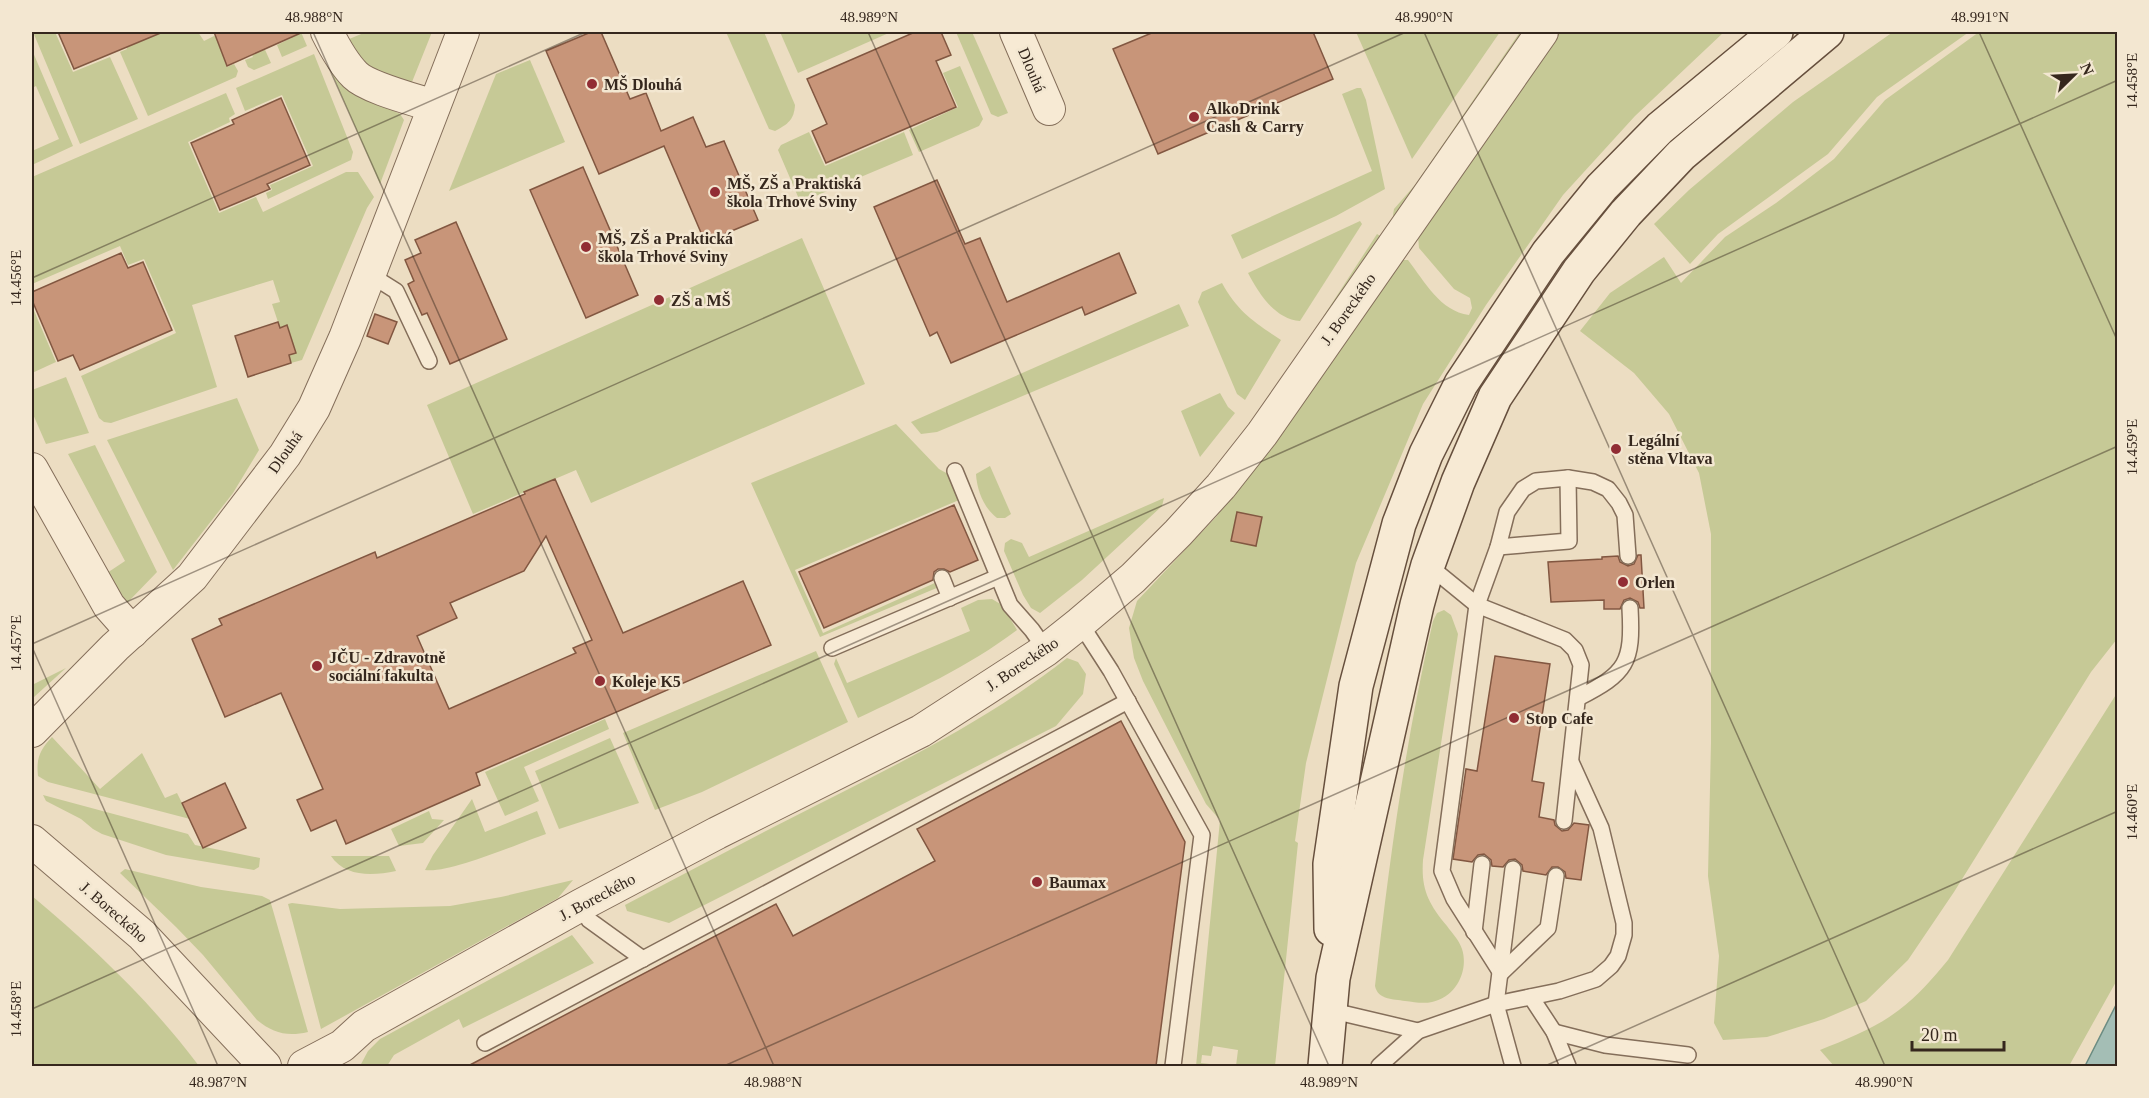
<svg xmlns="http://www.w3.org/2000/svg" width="2149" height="1098" viewBox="0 0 2149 1098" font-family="Georgia,serif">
  <rect width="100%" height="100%" fill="#ecddc2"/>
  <!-- green -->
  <g fill="#c6c996">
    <polygon points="33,32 55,32 73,72 110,57 138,119 80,144"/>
    <polygon points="153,32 198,32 204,41 222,32 257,32 271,63 254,70 248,67 245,60 253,57 242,33 218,43 227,67 234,64 238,71 236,77 148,116 120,52 127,49 125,44"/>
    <polygon points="289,32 301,32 307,46 282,57 277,45 291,38"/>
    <polygon points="366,32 432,32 410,87 364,70 342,42"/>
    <path d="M726,32H764L795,105C794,120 788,124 775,131L769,129Z"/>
    <polygon points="780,32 891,32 798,73"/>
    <polygon points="956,32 972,32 1008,113 998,117 991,114"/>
    <polygon points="1356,32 1500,32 1412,159"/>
    <polygon points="1520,32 1523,32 1395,219 1393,215 1394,209 1415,185"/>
    <path d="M1559,32H1724L1635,116L1563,195L1486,305L1423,404L1356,563L1306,763L1295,841L1298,843L1275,1066H1236L1238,1050L1213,1046L1211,1056L1202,1055L1201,1063L1210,1064V1066H1196L1220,820L1206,804L1143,681L1134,658L1129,628L1137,601L1216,517L1289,423L1403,260H1408C1425,282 1440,311 1469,315L1472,308L1470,298L1454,289L1419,248L1418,236L1486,140Z"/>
    <polygon points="1893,32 1969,32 1877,97 1828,154 1718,234 1690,264 1654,224 1689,190 1793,102"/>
    <polygon points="1979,32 2117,32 2117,639 2091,672 1954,892 1908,960 1866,1001 1824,1019 1767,1037 1723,1040 1714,1023 1719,956 1708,876 1711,743 1711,534 1699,473 1669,414 1634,373 1580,331 1610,293 1664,257 1681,283 1725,237 1776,203 1834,159 1885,100"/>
    <polygon points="32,50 73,146 32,165 32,151 59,139 36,86 32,88"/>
    <polygon points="323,53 389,108 400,114 404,120 380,184"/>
    <polygon points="314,54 353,152 351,160 268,199 266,193 272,190 270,185 313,166 282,95 245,111 236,88"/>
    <polygon points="530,60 565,142 449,191 496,74"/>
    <polygon points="960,66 983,119 979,126 919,152 909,130 958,107 943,73"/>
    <polygon points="1357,88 1361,88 1366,100 1385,189 1336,216 1242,259 1231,235 1372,171 1342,94"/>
    <polygon points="226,93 235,114 229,118 230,122 188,142 219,213 256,197 263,212 346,172 358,172 374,197 367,208 302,360 291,363 289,355 296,353 287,326 280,328 272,304 280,302 273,280 192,305 217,387 111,423 104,422 99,418 81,376 176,333 144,259 128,265 120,246 32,284 32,177"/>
    <polygon points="809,132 825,166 904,132 913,155 806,200 799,199 778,150 781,145"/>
    <path d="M1360,221L1362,224L1300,321C1275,319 1259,294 1248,273Z"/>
    <polygon points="1377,234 1382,237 1327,316 1323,317"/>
    <polygon points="802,238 865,384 591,503 576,470 473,514 427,405"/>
    <path d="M1222,283C1238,312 1254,322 1281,340L1245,400L1237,394L1198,302L1202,292Z"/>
    <polygon points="1179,304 1189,326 937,432 921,434 911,422"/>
    <polygon points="32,306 56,362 32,373"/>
    <polygon points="66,377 89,433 46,444 32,412 32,390"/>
    <polygon points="1220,393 1228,407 1235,413 1200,457 1181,411"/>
    <polygon points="237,398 259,450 233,493 173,570 107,440"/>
    <polygon points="896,424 939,469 948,474 959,500 795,570 823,633 937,582 939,587 820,637 751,483"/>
    <polygon points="95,445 157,572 128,602 119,595 107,573 125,561 68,454"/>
    <path d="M990,466L1011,514L1005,518H997C984,508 977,491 976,474Z"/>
    <polygon points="1164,498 1162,506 1082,580 1040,613 1031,608 1023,595 1004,551 1005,543 1011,539 1022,543 1029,557"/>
    <path d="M992,599L1002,605L1017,630C968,667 913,692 858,718L834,664L836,658L847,683L970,631L961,608L978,600Z"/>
    <path d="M1444,610L1451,615L1458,634L1423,860C1421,889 1428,903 1447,926C1452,933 1459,940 1462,949C1469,971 1456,997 1432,1002C1423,1004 1414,1002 1405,1001C1393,999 1378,1000 1375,986C1389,864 1405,742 1433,621L1437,613Z"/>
    <polygon points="816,651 848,722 702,792 655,810 623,733"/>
    <path d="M1067,658L1078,662L1086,674L1083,694L1056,726L669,923L627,911L625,905C688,872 751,838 815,806C904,761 988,720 1067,658Z"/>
    <polygon points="66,668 34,697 32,699 32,685"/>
    <path d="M2117,693V980L2069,1066H1834L1820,1050C1847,1039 1876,1028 1899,1010C1918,996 1933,978 1948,960Z"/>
    <polygon points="605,719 609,729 524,767 539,801 505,816 485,772"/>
    <path d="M52,737L100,789L142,753L165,798L177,793L190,819L48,782L38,776C36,758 40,750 52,737Z"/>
    <polygon points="610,738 639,803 559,829 535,771"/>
    <polygon points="43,795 188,834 195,845 260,858 259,867 254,870 166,855 102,834 93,829 81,819 46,801"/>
    <path d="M472,799L485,832L537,811L546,834C520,843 448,874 425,870L433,855Z"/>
    <polygon points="429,811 432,819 444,820 423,843 399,846 391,829"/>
    <path d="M331,856H389L396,871C372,876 345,877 331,856Z"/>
    <path d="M125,869L201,887L262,896L270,900L308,1032C287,1037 273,1033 257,1020L203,955L176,927L120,873Z"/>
    <polygon points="573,880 558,898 321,1029 288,904 292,903 340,909 450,906 501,897"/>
    <path d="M32,896C93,947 151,1002 199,1066H32Z"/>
    <polygon points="572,935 594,963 463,1028 459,1019 394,1055 387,1066 360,1066 368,1051 380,1039"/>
  </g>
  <!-- water -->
  <polygon fill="#a4beb5" stroke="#6c8c82" stroke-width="1.5" points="2117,1003 2117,1066 2085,1066"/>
  <!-- building -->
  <g fill="#c89579" stroke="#825741" stroke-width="1.5" fill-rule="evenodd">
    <polygon points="58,32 163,32 74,69"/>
    <polygon points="214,32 303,32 227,66"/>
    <polygon points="591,32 601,32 630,99 646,93 661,131 693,117 706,147 724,141 758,220 705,242 664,146 599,174 546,51"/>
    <polygon points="915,32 941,32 951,55 936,61 956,107 826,163 812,131 827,124 807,79"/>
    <polygon points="1154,32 1313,32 1333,79 1158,154 1113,49"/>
    <polygon points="281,98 310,165 267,184 270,189 220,210 191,143 234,124 232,120"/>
    <polygon points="583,167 638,295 586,318 530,190"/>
    <polygon points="937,180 965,244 980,238 1007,302 1119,253 1136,293 1085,315 1082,307 951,363 937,332 930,336 874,207"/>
    <polygon points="456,222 507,339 450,364 427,313 422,315 408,284 414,281 405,260 421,253 415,240"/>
    <polygon points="121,253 128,268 143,262 172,330 80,370 73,355 58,361 32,300 32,292"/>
    <polygon points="375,314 397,322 388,344 367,336"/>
    <polygon points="278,322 280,328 287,325 296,353 289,355 291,363 248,377 235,336"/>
    <path d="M555,479L623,633L743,581L771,645L476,773L480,785L346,844L336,820L311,831L297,800L323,789L281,693L225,717L192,639L222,625L219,619L375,552L377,558L525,494L524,492ZM546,536L592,640L573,648L576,653L449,709L417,636L457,618L450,603L524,571Z"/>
    <polygon points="954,505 978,560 950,572 944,569 938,569 934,572 933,580 824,628 799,572"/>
    <polygon points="1237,512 1262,517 1256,546 1231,541"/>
    <polygon points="1638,555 1641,555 1644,608 1640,608 1638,602 1630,598 1624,600 1620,609 1604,609 1604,600 1551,602 1548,562 1602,559 1602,557 1618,556 1620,562 1628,566 1634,564"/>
    <polygon points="1495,656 1550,664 1532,781 1544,783 1539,817 1554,820 1555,825 1562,831 1568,830 1574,823 1589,825 1581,880 1566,878 1565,872 1558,867 1552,867 1546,875 1523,871 1522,865 1515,859 1509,860 1503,867 1492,866 1491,860 1484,854 1478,855 1472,862 1453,859 1466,769 1477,771"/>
    <polygon points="1121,721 1185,842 1156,1066 468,1066 776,904 793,936 935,861 917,829"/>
    <polygon points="225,783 246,828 203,848 182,803"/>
  </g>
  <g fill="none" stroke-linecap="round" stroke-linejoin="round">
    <!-- lane casing -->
    <g stroke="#846e5a" stroke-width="18">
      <g id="lane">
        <polyline points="369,274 396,291 429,361"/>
        <polyline points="955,471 1010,605 1032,630 1046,650"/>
        <polyline points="1498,547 1569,541 1568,478"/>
        <polyline points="1428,565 1477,605 1565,640 1575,650 1581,665 1564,821"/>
        <polyline points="942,578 950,598"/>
        <polyline points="1080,623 1111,671 1202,835 1173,1066"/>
        <polyline points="832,648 998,577"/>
        <path d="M1578,698C1627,673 1633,663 1630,608"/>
        <polyline points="1513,869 1496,1004 1513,1066"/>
        <polyline points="581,905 589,920 643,959"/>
        <polyline points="1474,932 1482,864"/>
        <polyline points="1501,973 1454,899 1442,871 1477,605 1498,547 1507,512 1523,489 1536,481 1568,478 1593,482 1608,489 1619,503 1625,515 1628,556"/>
        <polyline points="1501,973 1548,928 1556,876"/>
        <polyline points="1531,997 1554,1032 1568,1066"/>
        <polyline points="1329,1010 1418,1031"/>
        <polyline points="1554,1032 1605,1045 1688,1055"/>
        <polyline points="485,1043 1128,701"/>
        <polyline points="1379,1066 1418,1031 1496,1004 1559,991 1596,979 1611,966 1618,956 1624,935 1624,923 1601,828 1571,762"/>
      </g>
    </g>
    <!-- street casing -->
    <g stroke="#846e5a" stroke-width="34">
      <g id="street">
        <path d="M327,32C334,46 344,64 355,75C368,88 416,100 434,106"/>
        <polyline points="1016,32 1049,109"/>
        <polyline points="32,469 109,606 132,632"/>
        <polyline points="32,731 115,647 192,577 285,455 314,408 345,338 463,32"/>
        <polyline points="32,841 142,935 265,1066"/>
        <polyline points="304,1066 342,1046 364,1026 581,905 717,833 921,731 1046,650 1080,623 1133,578 1178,533 1221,486 1262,434 1542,32"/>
      </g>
    </g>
    <!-- secondary casing -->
    <g stroke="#664f3d" stroke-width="36">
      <g id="secondary">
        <polyline points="1331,929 1330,864 1356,686 1399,524 1426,454 1461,384 1548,253 1602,187 1660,128 1776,32"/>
        <polyline points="1325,1066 1333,978 1417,605 1428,565 1458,482 1495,397 1579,271 1626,213 1681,155 1827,32"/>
      </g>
    </g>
    <!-- lane -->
    <use href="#lane" stroke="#f7ead4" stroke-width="15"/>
    <!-- street -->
    <use href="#street" stroke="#f7ead4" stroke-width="32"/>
    <!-- secondary -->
    <use href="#secondary" stroke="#f7ead4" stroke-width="33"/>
  </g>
  <!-- ticks -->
  <path fill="none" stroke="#35271d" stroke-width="1.5" stroke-opacity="0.45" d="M313,32L774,1066M868,32L1329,1066M1424,32L1885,1066M1979,32L2118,342M32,278L586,32M32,644L1406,32M32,647L218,1066M32,1009L2118,80M724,1066L2118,446M1545,1066L2118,811"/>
  <!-- markers -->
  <g fill="#912d34" stroke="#f3e7d1" stroke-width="2">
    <circle cx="592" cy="84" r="6"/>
    <circle cx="1194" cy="117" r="6"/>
    <circle cx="715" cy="192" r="6"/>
    <circle cx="586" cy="247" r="6"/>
    <circle cx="659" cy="300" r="6"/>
    <circle cx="1616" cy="449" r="6"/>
    <circle cx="1623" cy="582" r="6"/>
    <circle cx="317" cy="666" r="6"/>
    <circle cx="600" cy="681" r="6"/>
    <circle cx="1514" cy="718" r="6"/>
    <circle cx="1037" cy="882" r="6"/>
  </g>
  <g text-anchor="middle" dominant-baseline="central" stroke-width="5" stroke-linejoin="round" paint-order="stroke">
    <!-- street labels -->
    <g font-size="16" fill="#35271d" stroke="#f3e7d1">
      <text transform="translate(1032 70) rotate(67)">Dlouhá</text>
      <text transform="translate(1348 309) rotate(-55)">J. Boreckého</text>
      <text transform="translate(285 452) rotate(-55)">Dlouhá</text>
      <text transform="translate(1022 664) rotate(-34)">J. Boreckého</text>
      <text transform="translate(597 897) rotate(-28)">J. Boreckého</text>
      <text transform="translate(114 912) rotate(41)">J. Boreckého</text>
    </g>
    <!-- poi labels -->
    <g font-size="16" font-weight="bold" fill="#35271d" stroke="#f3e7d1" text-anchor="start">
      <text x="604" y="84">MŠ Dlouhá</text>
      <text x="1206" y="108">AlkoDrink<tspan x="1206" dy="18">Cash &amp; Carry</tspan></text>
      <text x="727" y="183">MŠ, ZŠ a Praktiská<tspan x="727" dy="18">škola Trhové Sviny</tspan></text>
      <text x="598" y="238">MŠ, ZŠ a Praktická<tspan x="598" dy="18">škola Trhové Sviny</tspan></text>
      <text x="671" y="300">ZŠ a MŠ</text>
      <text x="1628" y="440">Legální<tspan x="1628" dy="18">stěna Vltava</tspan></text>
      <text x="1635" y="582">Orlen</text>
      <text x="329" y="657">JČU - Zdravotně<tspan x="329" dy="18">sociální fakulta</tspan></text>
      <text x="612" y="681">Koleje K5</text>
      <text x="1526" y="718">Stop Cafe</text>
      <text x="1049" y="882">Baumax</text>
    </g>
  </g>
  <!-- border -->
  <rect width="2149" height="1098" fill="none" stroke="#f3e7d1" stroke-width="66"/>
  <!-- north arrow -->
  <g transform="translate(2074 75) rotate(66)" stroke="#f3e7d1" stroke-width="4.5" paint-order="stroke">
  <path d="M0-4.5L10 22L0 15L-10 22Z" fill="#35271d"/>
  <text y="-9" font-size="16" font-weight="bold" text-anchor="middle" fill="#35271d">N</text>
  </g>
  <!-- scale -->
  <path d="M1912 1041v9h92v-9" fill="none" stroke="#35271d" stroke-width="3"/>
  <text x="1921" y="1041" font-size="18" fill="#35271d" stroke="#f3e7d1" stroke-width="4.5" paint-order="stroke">20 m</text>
  <rect x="33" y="33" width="2083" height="1032" fill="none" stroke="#35271d" stroke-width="2"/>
  <g font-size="15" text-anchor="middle" fill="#35271d">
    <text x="314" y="22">48.988°N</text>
    <text x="869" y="22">48.989°N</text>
    <text x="1424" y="22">48.990°N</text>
    <text x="1980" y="22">48.991°N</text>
    <text transform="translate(2132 81) rotate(-90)" y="5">14.458°E</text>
    <text transform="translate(16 278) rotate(-90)" y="5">14.456°E</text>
    <text transform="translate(2132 447) rotate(-90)" y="5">14.459°E</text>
    <text transform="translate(16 643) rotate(-90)" y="5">14.457°E</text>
    <text transform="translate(2132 812) rotate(-90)" y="5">14.460°E</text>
    <text transform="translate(16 1009) rotate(-90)" y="5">14.458°E</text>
    <text x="218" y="1087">48.987°N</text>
    <text x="773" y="1087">48.988°N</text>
    <text x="1329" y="1087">48.989°N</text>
    <text x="1884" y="1087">48.990°N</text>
  </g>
</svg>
